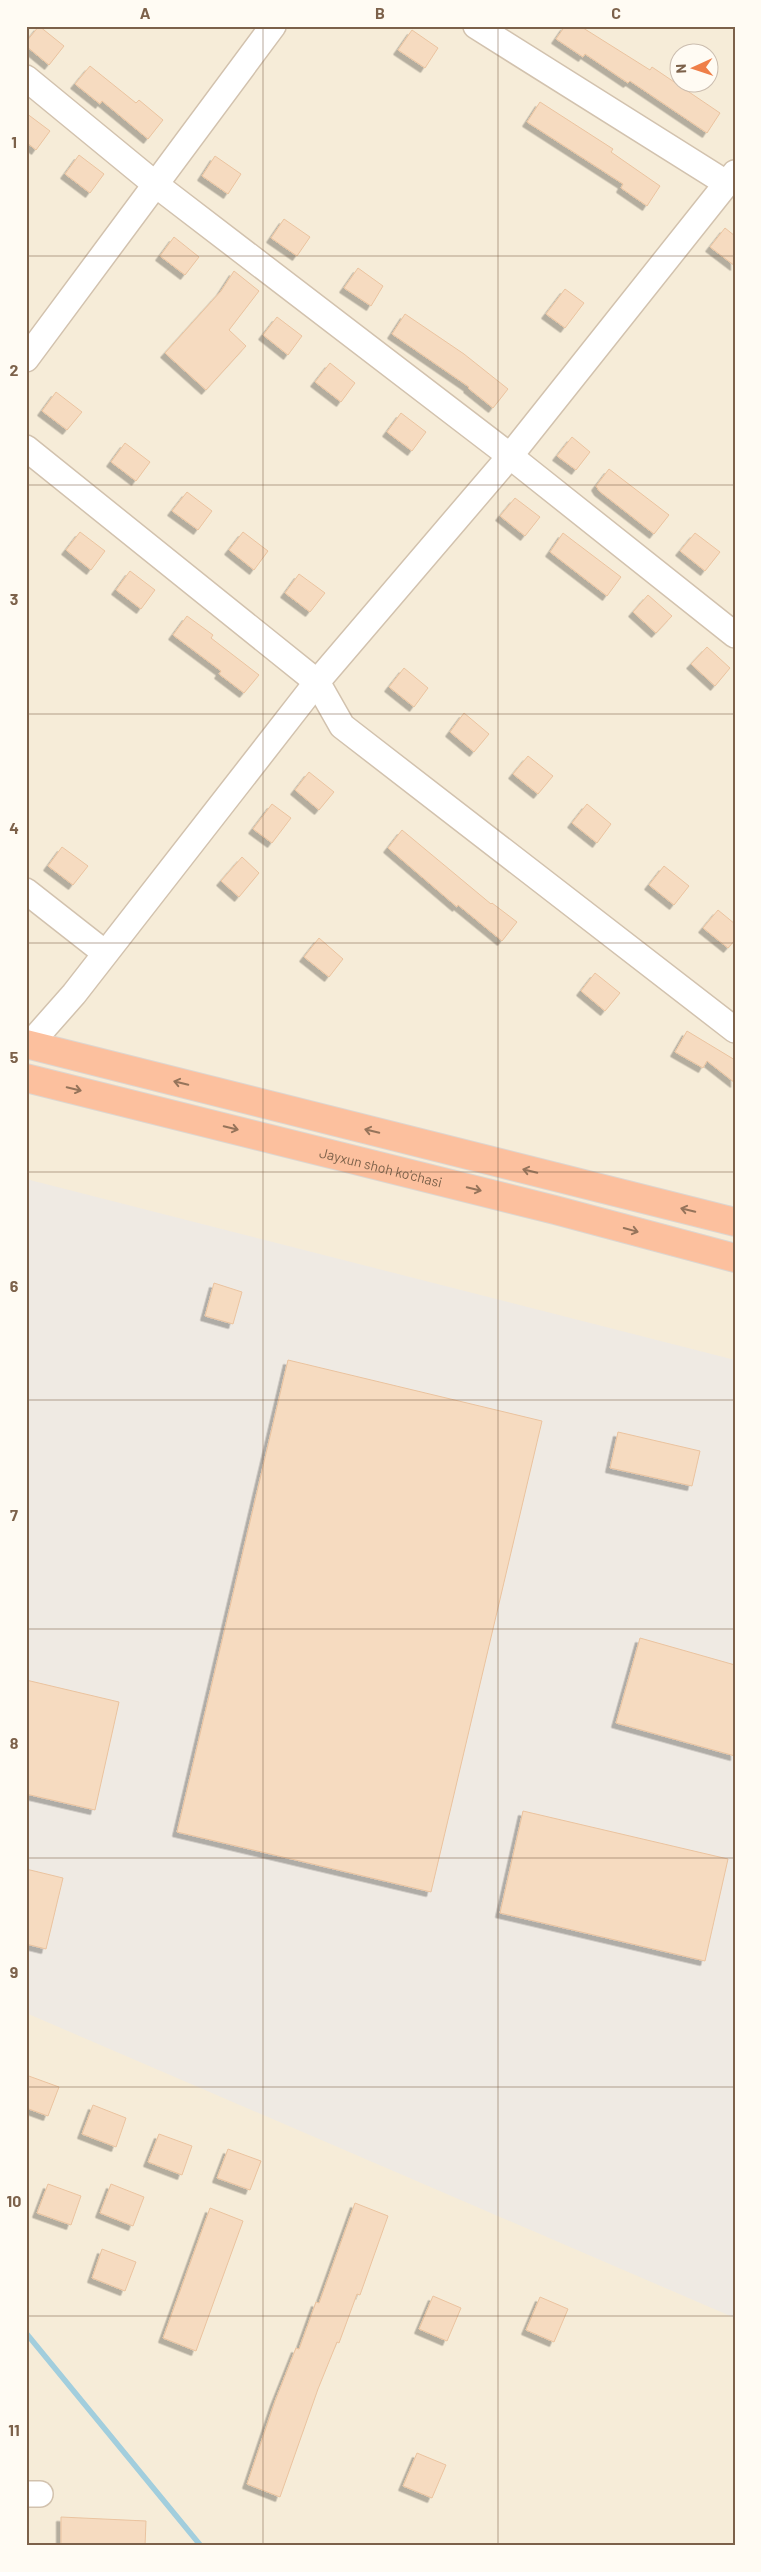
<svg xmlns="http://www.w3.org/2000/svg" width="761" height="2572" viewBox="0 0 761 2572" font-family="Barlow,sans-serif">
  <defs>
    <filter id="shadow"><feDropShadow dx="-4.5" dy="4.5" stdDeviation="0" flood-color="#0004"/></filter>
  </defs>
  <rect width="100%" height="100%" fill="#fef8eb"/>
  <!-- residential -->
  <path fill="#f6ecd8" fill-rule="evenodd" d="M26,26H735V2546H26ZM678,52H708V82H678Z"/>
  <!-- industrial -->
  <polygon fill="#efeae3" points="26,1179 735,1360 735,2318 26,2013"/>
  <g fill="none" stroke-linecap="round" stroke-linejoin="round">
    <!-- stream -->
    <polyline stroke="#a2cedd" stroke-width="5.5" points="26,2333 201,2546"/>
  </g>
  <!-- building -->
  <g fill="#f6dbc0" stroke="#eac39f" filter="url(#shadow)">
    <polygon points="39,26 64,46 49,65 26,46 26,42"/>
    <polygon points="565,26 580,26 650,70 652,67 720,113 707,133 630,81 628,83 585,54 583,57 556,39"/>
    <polygon points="412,30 438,48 425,68 398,50"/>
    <polygon points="90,66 136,103 139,100 163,120 148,139 102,101 100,104 75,84"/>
    <polygon points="540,102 613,149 611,152 660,186 647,206 621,188 623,184 527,122"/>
    <polygon points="26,113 50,131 36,150 26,142"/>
    <polygon points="79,155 104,174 90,193 65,174"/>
    <polygon points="215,156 241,174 228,194 202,176"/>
    <polygon points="284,219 310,237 297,256 271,238"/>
    <polygon points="725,228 735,236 735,266 710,247"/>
    <polygon points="174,237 199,257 185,275 160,256"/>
    <polygon points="358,268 383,286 371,306 344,288"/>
    <polygon points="234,271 259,291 229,330 246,346 206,390 165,353 221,291"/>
    <polygon points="565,289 584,303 565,328 546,314"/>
    <polygon points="405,314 464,354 508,389 493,408 468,388 469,387 392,334"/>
    <polygon points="277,317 302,336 288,355 263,335"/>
    <polygon points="330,363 355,383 341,402 315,382"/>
    <polygon points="56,392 82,412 67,430 42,411"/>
    <polygon points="401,413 426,432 412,451 387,432"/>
    <polygon points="572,437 590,452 576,470 557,456"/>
    <polygon points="125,443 150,462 136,481 111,462"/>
    <polygon points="609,469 669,515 654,534 599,491 596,486"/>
    <polygon points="187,492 212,511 198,530 172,511"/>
    <polygon points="515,498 540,517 525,536 500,516"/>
    <polygon points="80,532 105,551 91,570 66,550"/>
    <polygon points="243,532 268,551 254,570 229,550"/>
    <polygon points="563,533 621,577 607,596 550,552"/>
    <polygon points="695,533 720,552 705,571 680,551"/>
    <polygon points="130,571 155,590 141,609 116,590"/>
    <polygon points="299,574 325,593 310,612 285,593"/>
    <polygon points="648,595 672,616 656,633 633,612"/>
    <polygon points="187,616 213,635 211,638 259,675 244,693 219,674 221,671 173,635"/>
    <polygon points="707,647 730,668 715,686 691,664"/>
    <polygon points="404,668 428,688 414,707 389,687"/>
    <polygon points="464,713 489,734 474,752 450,732"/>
    <polygon points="528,756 553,776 538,794 513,774"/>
    <polygon points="309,772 334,792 319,810 295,790"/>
    <polygon points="272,804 291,818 272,843 253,829"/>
    <polygon points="587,804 611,824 597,843 572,823"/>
    <polygon points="402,830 491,904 492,903 517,922 502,941 458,905 457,907 388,848"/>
    <polygon points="62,847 88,866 73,885 48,866"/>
    <polygon points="242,857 259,873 239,897 221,881"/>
    <polygon points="664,866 689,886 674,905 649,885"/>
    <polygon points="718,910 735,924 735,940 728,948 703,928"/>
    <polygon points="319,938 343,959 329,977 304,957"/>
    <polygon points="595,973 620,993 605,1011 581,991"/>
    <polygon points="687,1031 735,1060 735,1083 707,1061 703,1068 675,1052"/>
    <polygon points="214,1283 242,1292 233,1324 205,1316"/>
    <polygon points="288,1360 542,1421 431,1892 177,1832"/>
    <polygon points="618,1432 700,1451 692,1486 610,1468"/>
    <polygon points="640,1638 735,1665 735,1756 616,1723"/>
    <polygon points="26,1680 119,1702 95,1810 26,1794"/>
    <polygon points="523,1811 728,1859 705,1961 500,1913"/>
    <polygon points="26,1869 63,1878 46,1949 26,1944"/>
    <polygon points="26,2075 59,2087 48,2116 26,2108"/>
    <polygon points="93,2105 126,2118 116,2147 82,2134"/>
    <polygon points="159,2134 192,2146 182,2175 148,2162"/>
    <polygon points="228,2149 261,2161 250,2190 217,2178"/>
    <polygon points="48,2184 81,2196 71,2225 37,2213"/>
    <polygon points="111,2184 144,2197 133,2226 100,2213"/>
    <polygon points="355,2203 388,2216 360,2295 357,2294 339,2343 337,2342 318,2389 280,2497 247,2484 275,2401 296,2348 299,2349 316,2302 319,2303"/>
    <polygon points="210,2208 243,2221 196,2351 163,2338"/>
    <polygon points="102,2249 136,2262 125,2291 92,2278"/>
    <polygon points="433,2296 461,2308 447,2341 419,2329"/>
    <polygon points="540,2297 568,2309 554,2342 526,2330"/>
    <polygon points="417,2453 446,2465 432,2498 403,2486"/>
    <polygon points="61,2517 146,2521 145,2546 61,2546"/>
  </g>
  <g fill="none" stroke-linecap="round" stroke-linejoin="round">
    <!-- minor casing -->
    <g stroke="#d2c2ae" stroke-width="28">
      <g id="minor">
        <polyline points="476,26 726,183"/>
        <polyline points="26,78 155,184 510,456 735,635"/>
        <polyline points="26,359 273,26"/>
        <polyline points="26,448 317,682 342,726 735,1030"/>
        <polyline points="26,891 105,953"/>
        <polyline points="29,1045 74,994 317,682 510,456 735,173"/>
        <polyline points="26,2494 40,2494"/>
      </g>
    </g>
    <!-- highway casing -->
    <g stroke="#ddd6d0" stroke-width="30">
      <g id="highway">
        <polyline points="26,1044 735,1222"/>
        <path id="s1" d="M26,1078L555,1210L735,1258"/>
      </g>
    </g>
    <!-- minor -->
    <use href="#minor" stroke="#fff" stroke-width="25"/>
    <!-- highway -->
    <use href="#highway" stroke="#fcc09e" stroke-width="28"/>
  </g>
  <!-- one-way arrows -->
  <defs><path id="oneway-shaft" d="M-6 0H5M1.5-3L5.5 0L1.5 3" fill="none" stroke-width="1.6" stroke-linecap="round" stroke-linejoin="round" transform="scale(1.25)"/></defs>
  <g stroke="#96745b">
    <use href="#oneway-shaft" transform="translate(181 1083) rotate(-166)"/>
    <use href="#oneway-shaft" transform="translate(74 1089) rotate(13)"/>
    <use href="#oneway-shaft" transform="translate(231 1128) rotate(14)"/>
    <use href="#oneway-shaft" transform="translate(372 1131) rotate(-166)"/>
    <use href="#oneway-shaft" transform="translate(530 1171) rotate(-166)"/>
    <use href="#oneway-shaft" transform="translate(474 1189) rotate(14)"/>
    <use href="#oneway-shaft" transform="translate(688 1210) rotate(-166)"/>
    <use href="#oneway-shaft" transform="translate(631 1230) rotate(15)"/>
  </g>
  <!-- grid -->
  <path fill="none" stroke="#7c614a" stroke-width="1" stroke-opacity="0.55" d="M263,26V2546M498,26V2546M26,256H735M26,485H735M26,714H735M26,943H735M26,1172H735M26,1400H735M26,1629H735M26,1858H735M26,2087H735M26,2316H735"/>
  <g text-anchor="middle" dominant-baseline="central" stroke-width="5" stroke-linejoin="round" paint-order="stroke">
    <!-- street labels -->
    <g font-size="14" fill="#7c614a" stroke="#fffbf3">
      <text stroke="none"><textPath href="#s1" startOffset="366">Jayxun shoh ko'chasi</textPath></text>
    </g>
  </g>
  <!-- border -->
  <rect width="761" height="2572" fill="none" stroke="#fffbf3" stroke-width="55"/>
  <!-- north arrow -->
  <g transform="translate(694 68) rotate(267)"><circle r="24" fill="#fffbf3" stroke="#cbbdaf"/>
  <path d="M0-4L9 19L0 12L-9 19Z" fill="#ef7f48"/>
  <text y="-8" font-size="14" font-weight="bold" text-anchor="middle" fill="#7c614a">N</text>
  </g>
  <rect x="28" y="28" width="706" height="2516" fill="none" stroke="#7c614a" stroke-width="2"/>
  <g font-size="16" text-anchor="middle" font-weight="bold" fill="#7c614a">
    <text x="145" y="19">A</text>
    <text x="380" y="19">B</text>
    <text x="616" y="19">C</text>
    <text x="14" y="148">1</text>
    <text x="14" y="376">2</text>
    <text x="14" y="605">3</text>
    <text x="14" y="834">4</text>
    <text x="14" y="1063">5</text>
    <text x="14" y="1292">6</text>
    <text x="14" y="1521">7</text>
    <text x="14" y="1749">8</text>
    <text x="14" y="1978">9</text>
    <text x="14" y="2207">10</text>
    <text x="14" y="2436">11</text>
  </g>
</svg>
